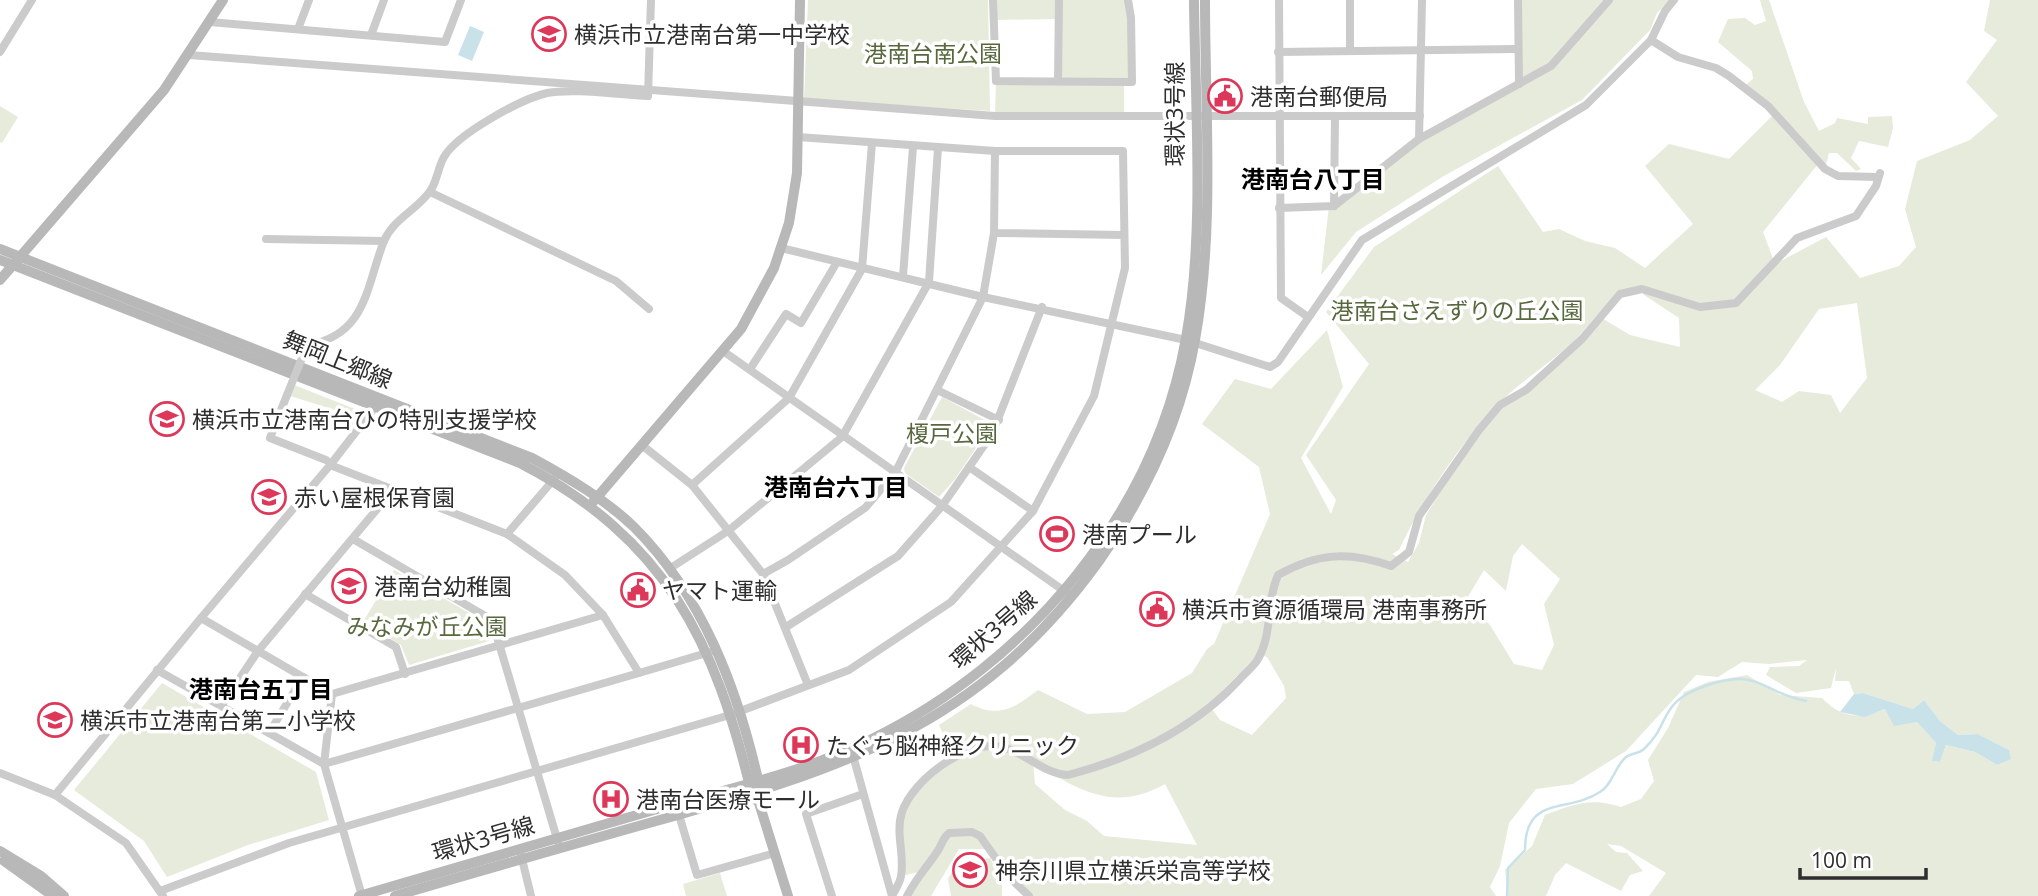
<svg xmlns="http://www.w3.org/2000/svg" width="2038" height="896" viewBox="0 0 2038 896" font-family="'Open Sans','Noto Sans JP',sans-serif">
  <rect width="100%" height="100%" fill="#fff"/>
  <!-- green -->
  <g fill="#e6ebdc" fill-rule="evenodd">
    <polygon points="808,0 988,0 990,111 804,99"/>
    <polygon points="993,0 1128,0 1132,81 1124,81 1124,116 995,116 996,81 1058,80 1058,19 993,20"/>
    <polygon points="1518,0 1670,0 1657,13 1650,30 1582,100 1442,177 1356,232 1321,275 1329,206 1419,139 1519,84"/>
    <path d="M1760,0H1769L1804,102L1819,131L1835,123L1837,118L1868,124V117L1892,116L1893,128L1888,147L1859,141L1851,158L1861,169L1856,171L1837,153H1829L1825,169L1818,164L1763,232L1775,264L1826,237L1860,278L1899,266L1916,247L1905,209L1917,161L1970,140L1998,116L1966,82L1997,40L1984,31L1990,0H2038V896H1649L1666,873L1621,846L1607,844L1616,852L1627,853L1643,871L1630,875L1621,891L1566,863L1555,875L1546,896H1508L1505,870L1532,846L1545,815C1573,804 1592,797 1621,807L1641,799L1654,781L1648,760L1668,728L1684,692L1708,682L1747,675L1780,695L1822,698C1842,719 1860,719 1886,709L1894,725L1917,722L1936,743L1933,761L1940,762L1946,745L1975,752L1997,765L2010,759L2009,750L1978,734L1958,735L1940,721L1924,700L1913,709L1863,693L1854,694L1849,681H1835L1836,668L1831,688L1796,693L1766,675L1770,667L1799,666L1807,660L1769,664L1742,662L1718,677L1696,675L1626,751L1573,784L1536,789L1509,823L1500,866L1490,887L1496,896H1029L1007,875L984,840L985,849H959L931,896H907L919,872L901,876C896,807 905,800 953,755L939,725L971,704C999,719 1016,707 1038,690L1087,714L1125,712L1192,673L1207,649L1214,644L1270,514L1259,467L1202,424L1235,379L1271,389L1327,330L1343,387L1301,458L1331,514L1336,500L1306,455L1369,364L1326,312L1374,247L1498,166L1543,232L1559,229L1585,241L1615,248L1645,268L1693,224L1645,166L1669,144L1729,159L1774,114L1743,87L1753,79L1752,71L1718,42L1728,19L1745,18L1755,25L1766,21ZM1641,289L1644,295L1679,318L1680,347L1630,335L1600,317L1564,356L1526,390L1500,405L1479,430L1426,515L1419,543L1408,562L1392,554L1399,550C1423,499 1459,445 1498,404C1521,381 1549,364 1573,342C1594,322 1609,291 1641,289ZM1857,303L1867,378L1840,413L1831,395L1799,391L1782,402L1755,390L1780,365L1819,309ZM1522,544L1560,579L1544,604L1554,645L1542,670L1514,664L1490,625L1466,600L1484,570L1506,591L1513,556ZM1258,654L1267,657L1284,686L1286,698L1252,735L1220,720L1209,705ZM1033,763C1079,790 1114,813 1165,784L1197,845L1104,836L1087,821L1065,810L1035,784Z"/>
    <polygon points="0,106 18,117 2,143 0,142"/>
    <polygon points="294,385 360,411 361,416 352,426 345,423 348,414 290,396"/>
    <polygon points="942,397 992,424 955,479 939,497 905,473 904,468"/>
    <polygon points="394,570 485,622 489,641 409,665 401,645 363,622"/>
    <polygon points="162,683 316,772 329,820 248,845 167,877 144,841 74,790"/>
    <polygon points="990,858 1002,881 1002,896 951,896 948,879 958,862"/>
    <polygon points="720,873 727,896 686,896 683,884"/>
  </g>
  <!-- water -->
  <g fill="#c9e2ea">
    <polygon points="470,26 484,32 472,61 458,55"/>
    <polygon points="1863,693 1913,709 1924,700 1940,721 1958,735 1978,734 2009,750 2011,759 1997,765 1975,752 1946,745 1940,762 1932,761 1936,743 1917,722 1894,726 1885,709 1865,717 1840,712 1854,694"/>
  </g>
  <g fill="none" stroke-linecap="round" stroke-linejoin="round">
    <!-- stream -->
    <path stroke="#c9e2ea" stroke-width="2.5" d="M1507,896L1508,868L1525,850C1525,794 1567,814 1600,792C1612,785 1615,767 1625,758C1630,753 1639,754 1644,749C1672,723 1657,703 1705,686C1761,667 1759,692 1806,701"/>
    <!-- street -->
    <g stroke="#cbcbcb" stroke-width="8">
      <polyline points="993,0 996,81 1132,82 1131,18 1128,0"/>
      <polyline points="1279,0 1281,298 1308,317"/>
      <polyline points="1422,0 1419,139 1551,66 1609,0"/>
      <polyline points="1518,0 1519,84"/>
      <polyline points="210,22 445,42 461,0"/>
      <polyline points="298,29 309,0"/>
      <polyline points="371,35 384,0"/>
      <polyline points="1651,40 1678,57 1716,68 1729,76 1768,106 1825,169 1838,176 1877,177"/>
      <polyline points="1350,50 1350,0"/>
      <polyline points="0,52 32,0"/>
      <polyline points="1278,52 1517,49"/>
      <polyline points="189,55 995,116 1420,116"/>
      <polyline points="1058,81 1059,0"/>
      <polyline points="798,137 995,151 994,233 1124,235"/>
      <polyline points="430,192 616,281 649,309"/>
      <polyline points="1334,206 1419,139"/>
      <polyline points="1279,208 1334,206 1335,116"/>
      <polyline points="266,239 384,241"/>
      <polyline points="781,248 983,297 1186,340 1270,367 1278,362 1362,240 1586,105 1651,40 1665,11 1674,0"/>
      <polyline points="903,276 913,147"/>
      <polyline points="723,351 1067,593"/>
      <path d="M304,353L308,345C367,335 366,286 384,241C393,220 413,212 427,195C437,185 437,169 444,157C457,134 521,99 547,93C575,88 618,95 648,96L651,0"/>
      <polyline points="750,369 786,314 801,323 837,262"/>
      <polyline points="937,390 999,420"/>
      <polyline points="287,395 270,438 326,460"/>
      <polyline points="643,446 692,485 763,574 808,685"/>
      <polyline points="330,465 507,534 565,575 603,615 639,673 710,652"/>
      <polyline points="969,467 1033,511"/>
      <polyline points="692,485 789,398 862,269 872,143"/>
      <polyline points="507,534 555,478"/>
      <polyline points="353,539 492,620 558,842"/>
      <polyline points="669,569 728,531 842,437 929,282 938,148"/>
      <polyline points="763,574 788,560 865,508 895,473 983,297 994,233"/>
      <polyline points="305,594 396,647 405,674"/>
      <polyline points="786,627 898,556 942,506 992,434 1042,307"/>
      <polyline points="157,670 324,764 639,673"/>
      <polyline points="332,694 603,615"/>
      <polyline points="222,705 258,651 393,490"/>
      <polyline points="269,733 303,677"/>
      <polyline points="852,752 892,896"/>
      <polyline points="0,773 55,795"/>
      <polyline points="679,815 697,875 775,853"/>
      <polyline points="521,855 531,896"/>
      <polyline points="160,891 289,843 730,715 849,670 951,602 1033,511 1094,396 1125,268 1123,151 995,151"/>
      <polyline points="163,896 126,843 55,795 201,618"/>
      <polyline points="362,896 324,764 332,694 201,618 331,464 379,402"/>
      <polyline points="832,896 806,814 863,794"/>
      <path d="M892,896C895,890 900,883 901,876C905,855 895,833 902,812C913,780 961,745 994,746C1021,747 1041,774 1068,775C1133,758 1194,729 1240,679C1245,673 1254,666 1258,659C1273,633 1266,602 1278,575C1317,553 1348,551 1391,566L1409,552L1419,516L1479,430L1500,405L1526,390L1582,339L1620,294L1642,289L1700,307L1736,303L1797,238L1856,216L1876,186L1880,173"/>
      <path d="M907,896C918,875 925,870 937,852C942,845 942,839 949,833L972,832L980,836L1009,877L1029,896"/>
    </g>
    <!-- secondary -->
    <g stroke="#b8b8b8" stroke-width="10">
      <path d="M0,249L532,458C567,477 605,499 634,527C703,596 738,690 759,784"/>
      <path d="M0,260L520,463C666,539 715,640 752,795L759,803L788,896"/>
      <polyline points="0,280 164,90 223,0"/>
      <polyline points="593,502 741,329 774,268 789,223 797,173 800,0"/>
      <polyline points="0,851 41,876 64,896"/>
      <polyline points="4,861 53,896"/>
      <path d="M359,896C461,866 562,837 664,807C733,788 807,771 872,739C1029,662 1155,513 1186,338C1205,233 1195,107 1194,0"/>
      <path d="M395,896C479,871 564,847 649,823C838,770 978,729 1099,561C1146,494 1181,420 1195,340C1215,229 1205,112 1205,0"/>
    </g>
    <!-- street-bridge -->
    <polyline stroke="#cbcbcb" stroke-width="8" points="287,395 304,353"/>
  </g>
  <!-- icons -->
  <defs>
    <g id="school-ring" transform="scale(1.75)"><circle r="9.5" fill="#fff" stroke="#dd385a" stroke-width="1.5"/><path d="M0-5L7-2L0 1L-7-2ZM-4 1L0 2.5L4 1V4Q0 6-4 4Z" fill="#dd385a"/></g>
    <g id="civic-ring" transform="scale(1.75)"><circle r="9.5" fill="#fff" stroke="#dd385a" stroke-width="1.5"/><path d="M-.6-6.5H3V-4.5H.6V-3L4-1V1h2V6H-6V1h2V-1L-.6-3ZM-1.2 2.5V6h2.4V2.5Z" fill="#dd385a"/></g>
    <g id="stadium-ring" transform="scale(1.75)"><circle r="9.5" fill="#fff" stroke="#dd385a" stroke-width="1.5"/><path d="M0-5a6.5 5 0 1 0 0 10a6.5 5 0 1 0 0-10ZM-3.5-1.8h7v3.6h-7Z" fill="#dd385a"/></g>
    <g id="hospital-ring" transform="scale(1.75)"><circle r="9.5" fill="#fff" stroke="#dd385a" stroke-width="1.5"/><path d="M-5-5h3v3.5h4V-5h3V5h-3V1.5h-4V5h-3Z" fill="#dd385a"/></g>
  </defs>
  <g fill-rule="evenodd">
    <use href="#school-ring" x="549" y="34"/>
    <use href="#civic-ring" x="1225" y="96"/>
    <use href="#school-ring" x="167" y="419"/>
    <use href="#school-ring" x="269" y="497"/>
    <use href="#stadium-ring" x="1057" y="534"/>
    <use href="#school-ring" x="349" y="586"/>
    <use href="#civic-ring" x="638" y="590"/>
    <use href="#civic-ring" x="1157" y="609"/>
    <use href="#school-ring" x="55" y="720"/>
    <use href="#hospital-ring" x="801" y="745"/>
    <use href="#hospital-ring" x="611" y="799"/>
    <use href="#school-ring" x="970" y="870"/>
  </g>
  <g text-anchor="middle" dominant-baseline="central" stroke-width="7" stroke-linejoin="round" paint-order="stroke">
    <!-- poi labels -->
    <g font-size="23" fill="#2e2e2e" stroke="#fff" text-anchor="start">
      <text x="574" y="34">横浜市立港南台第一中学校</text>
      <text x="1250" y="96">港南台郵便局</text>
      <text x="192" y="419">横浜市立港南台ひの特別支援学校</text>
      <text x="294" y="497">赤い屋根保育園</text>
      <text x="1082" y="534">港南プール</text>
      <text x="374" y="586">港南台幼稚園</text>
      <text x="662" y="590">ヤマト運輸</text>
      <text x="1182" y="609">横浜市資源循環局 港南事務所</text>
      <text x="80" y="720">横浜市立港南台第二小学校</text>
      <text x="826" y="745">たぐち脳神経クリニック</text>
      <text x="636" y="799">港南台医療モール</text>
      <text x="995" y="870">神奈川県立横浜栄高等学校</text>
    </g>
    <!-- park labels -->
    <g font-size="23" fill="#57683d" stroke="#fff">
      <text x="933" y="53">港南台南公園</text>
      <text x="1457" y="310">港南台さえずりの丘公園</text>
      <text x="952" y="433">榎戸公園</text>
      <text x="427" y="626">みなみが丘公園</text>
    </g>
    <!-- street labels -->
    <g font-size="23" fill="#2e2e2e" stroke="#fff">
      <text transform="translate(1174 114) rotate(-90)">環状3号線</text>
      <text transform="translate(338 359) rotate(22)">舞岡上郷線</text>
      <text transform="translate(993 629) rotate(-41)">環状3号線</text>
      <text transform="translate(483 838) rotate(-16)">環状3号線</text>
    </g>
    <!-- neighbourhood labels -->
    <g font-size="24" font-weight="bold" fill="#000" stroke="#fff">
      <text x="1313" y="178">港南台八丁目</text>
      <text x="836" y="486">港南台六丁目</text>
      <text x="261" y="688">港南台五丁目</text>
    </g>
  </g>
  <!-- scale -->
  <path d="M1800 868v10h126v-10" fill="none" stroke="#2e2e2e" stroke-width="3.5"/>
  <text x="1811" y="868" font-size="21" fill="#2e2e2e" stroke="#ffffff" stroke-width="5" paint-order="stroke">100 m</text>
</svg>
